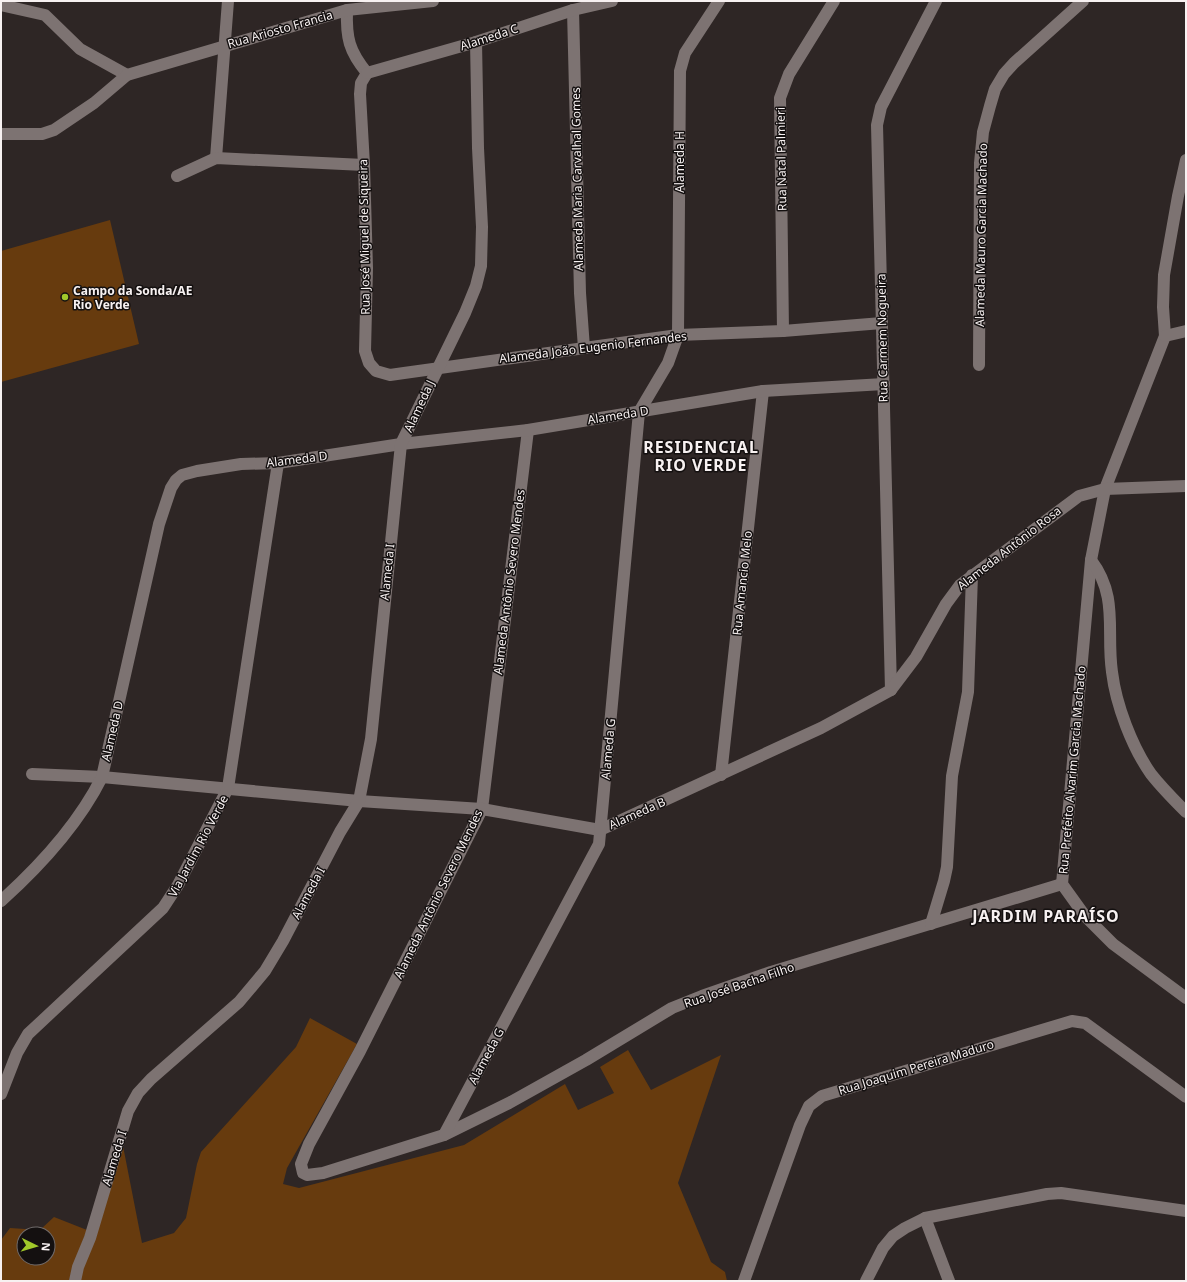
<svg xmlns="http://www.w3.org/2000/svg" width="1187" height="1282" viewBox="0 0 1187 1282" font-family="'Noto Sans',sans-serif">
  <rect width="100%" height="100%" fill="#2e2625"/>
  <!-- green -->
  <g fill="#673b0e" fill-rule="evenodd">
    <polygon points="110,220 139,344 1,382 1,251"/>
    <polygon points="310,1018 357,1044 287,1168 283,1184 299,1188 464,1145 565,1084 578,1110 614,1093 600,1067 628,1050 651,1090 721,1055 678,1183 711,1262 725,1272 727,1281 78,1281 123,1146 142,1243 174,1233 186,1218 197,1164 201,1152 296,1047"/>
    <path d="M54,1217L87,1230L72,1269L69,1281H1V1240L10,1228L40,1230ZM24,1234H48V1258H24Z"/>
  </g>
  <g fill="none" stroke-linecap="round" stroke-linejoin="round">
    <!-- minor -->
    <g stroke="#7d7372" stroke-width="12">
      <polyline points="1,5 45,15 80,49 127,75"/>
      <path d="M347,10C346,38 349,51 367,73"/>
      <polyline points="573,10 580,293 584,348"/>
      <polyline points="367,73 361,83 360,94 364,165 367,268 365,351 369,363 376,371 390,375 404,373 678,335 783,331 882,323"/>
      <polyline points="367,73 476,42 573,10 612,1"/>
      <polyline points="1,134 42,134 54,130 94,103 127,75 347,10 433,1"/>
      <polyline points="216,158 228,1"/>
      <polyline points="1186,160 1178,196 1164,275 1163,307 1165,336 1105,489 1091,560 1062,884 1085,916 1113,944 1186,998"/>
      <polyline points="177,176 216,158 364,165"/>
      <polyline points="783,331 780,98 789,74 834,1"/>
      <polyline points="1165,336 1186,331"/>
      <polyline points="979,365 980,163 983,132 990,106 995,89 1004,74 1014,63 1083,1"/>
      <polyline points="528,430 482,809 360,1051 309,1144 301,1164 303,1173 307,1175 323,1173 444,1135 509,1103 586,1060 672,1008 702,996 771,972 1062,884"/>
      <path d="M1091,560C1119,597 1106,631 1112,672C1116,705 1132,747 1151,774C1162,788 1174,800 1186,812"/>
      <polyline points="891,690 877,125 881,107 936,1"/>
      <polyline points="32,774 102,777 359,801 482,809 600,830 821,728 891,690 916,657 946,604 960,585 1079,496 1105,489 1186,486"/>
      <polyline points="721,775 763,391"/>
      <path d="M1,901C41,865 78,825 102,777L159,524L171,488L176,480L182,475L197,471L241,464L278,463L401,444L528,430L763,391L884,384"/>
      <polyline points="931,924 944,881 947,867 952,776 968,692 972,575"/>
      <polyline points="1,1094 17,1053 28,1034 163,908 178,885 228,788 278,463"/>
      <polyline points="444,1135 599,844 639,412 668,363 678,335 680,71 685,53 719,1"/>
      <polyline points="925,1218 949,1281"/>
      <polyline points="75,1281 78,1267 90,1238 128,1111 138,1093 151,1079 239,1002 265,971 283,941 340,832 359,801 371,739 401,444 465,313 476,286 481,266 482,227 478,148 476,42"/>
      <polyline points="744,1281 800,1125 809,1106 822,1096 1072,1021 1085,1023 1186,1097"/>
      <polyline points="866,1281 883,1248 893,1236 905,1228 925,1218 1047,1194 1061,1193 1186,1211"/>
    </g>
  </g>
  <!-- markers -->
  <circle fill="#a1c92a" stroke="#141010" stroke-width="1.5" cx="65" cy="297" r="4"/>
  <g text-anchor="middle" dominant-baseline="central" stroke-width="3" stroke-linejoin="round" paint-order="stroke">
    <!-- street labels -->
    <g font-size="12" fill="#f7f1f1" stroke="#141010">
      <text transform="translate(280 29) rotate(-16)">Rua Ariosto Francia</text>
      <text transform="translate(489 37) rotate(-18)">Alameda C</text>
      <text transform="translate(781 159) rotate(-91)">Rua Natal Palmieri</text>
      <text transform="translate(679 162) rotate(-90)">Alameda H</text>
      <text transform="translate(577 179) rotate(-91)">Alameda Maria Carvalhal Gomes</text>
      <text transform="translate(981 235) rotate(-89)">Alameda Mauro Garcia Machado</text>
      <text transform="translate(364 237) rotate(-91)">Rua José Miguel de Siqueira</text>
      <text transform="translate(882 338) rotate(-91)">Rua Carmem Nogueira</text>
      <text transform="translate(593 347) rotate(-7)">Alameda João Eugenio Fernandes</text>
      <text transform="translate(419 406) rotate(-65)">Alameda J</text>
      <text transform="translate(618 415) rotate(-9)">Alameda D</text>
      <text transform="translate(297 459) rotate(-7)">Alameda D</text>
      <text transform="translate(1009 548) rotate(-38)">Alameda Antônio Rosa</text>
      <text transform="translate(387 572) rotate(-84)">Alameda I</text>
      <text transform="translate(509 582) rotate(-83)">Alameda Antônio Severo Mendes</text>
      <text transform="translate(742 583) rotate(-84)">Rua Amancio Melo</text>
      <text transform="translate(112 731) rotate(-77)">Alameda D</text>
      <text transform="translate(608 749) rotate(-85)">Alameda G</text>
      <text transform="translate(1072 770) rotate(-85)">Rua Prefeito Alvarim Garcia Machado</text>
      <text transform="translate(637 813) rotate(-24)">Alameda B</text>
      <text transform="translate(198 846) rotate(-62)">Via Jardim Rio Verde</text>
      <text transform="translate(308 893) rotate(-62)">Alameda I</text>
      <text transform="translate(438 894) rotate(-64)">Alameda Antônio Severo Mendes</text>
      <text transform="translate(739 985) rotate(-19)">Rua José Bacha Filho</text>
      <text transform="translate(486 1056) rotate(-62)">Alameda G</text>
      <text transform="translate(916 1067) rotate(-17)">Rua Joaquim Pereira Maduro</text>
      <text transform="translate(114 1158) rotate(-73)">Alameda I</text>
    </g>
    <!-- poi labels -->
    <g font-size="12" font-weight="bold" fill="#f7f1f1" stroke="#141010" text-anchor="start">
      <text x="73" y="290">Campo da Sonda/AE<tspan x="73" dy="14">Rio Verde</tspan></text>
    </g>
    <!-- district labels -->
    <g font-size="16" font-weight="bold" letter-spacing="1" fill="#f7f1f1" stroke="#141010">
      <text x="701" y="447">RESIDENCIAL<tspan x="701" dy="18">RIO VERDE</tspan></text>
      <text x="1046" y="916">JARDIM PARAÍSO</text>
    </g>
  </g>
  <!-- border -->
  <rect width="1187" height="1282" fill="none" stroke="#f7f1f1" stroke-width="4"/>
  <!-- north arrow -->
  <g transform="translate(36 1246) rotate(95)"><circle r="19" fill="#141010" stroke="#6f6a6a"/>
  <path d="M0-3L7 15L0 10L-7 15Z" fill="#a1c92a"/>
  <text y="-6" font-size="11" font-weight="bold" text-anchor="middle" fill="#f7f1f1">N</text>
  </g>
</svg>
